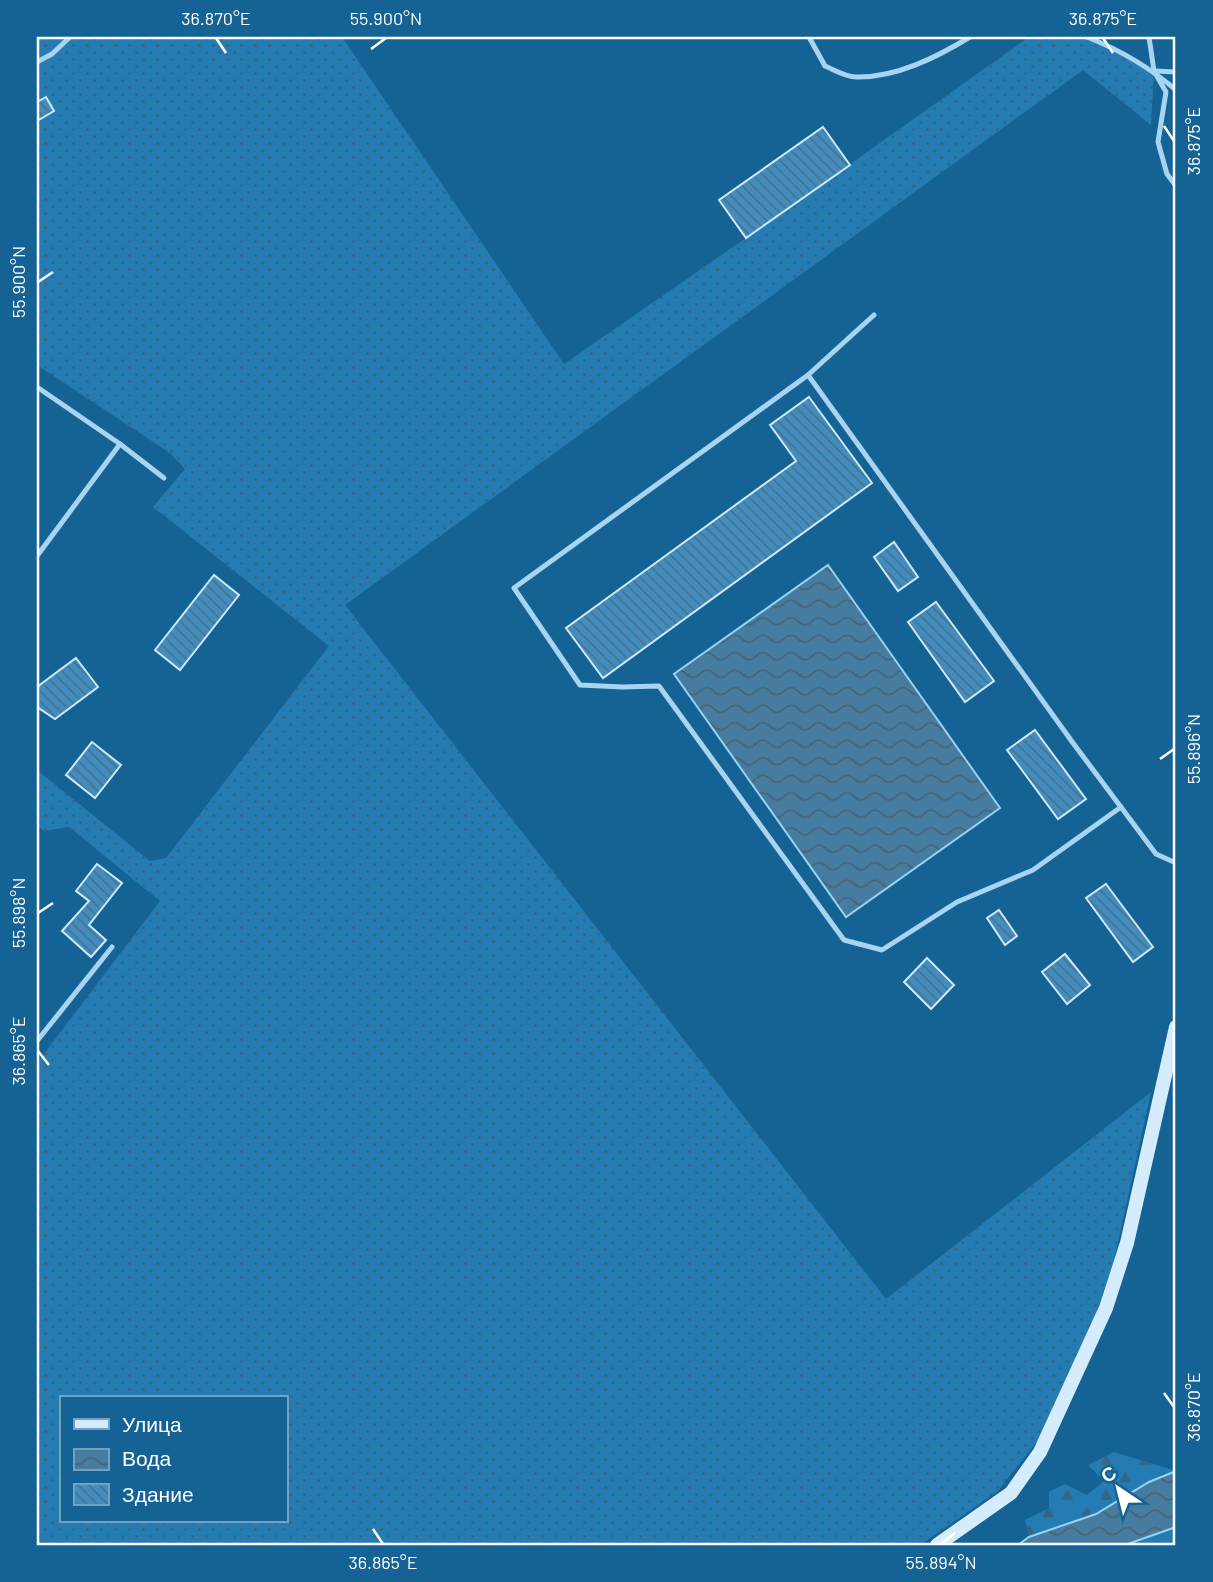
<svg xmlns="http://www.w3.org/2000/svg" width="1213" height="1582" viewBox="0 0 1213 1582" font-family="Barlow,sans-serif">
  <defs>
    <pattern id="grass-dots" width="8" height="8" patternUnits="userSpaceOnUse" patternTransform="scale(1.75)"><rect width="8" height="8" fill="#257cb2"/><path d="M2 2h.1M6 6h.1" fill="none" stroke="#376684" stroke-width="1.8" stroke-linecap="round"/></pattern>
    <pattern id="forest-firs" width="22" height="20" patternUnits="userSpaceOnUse" patternTransform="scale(1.75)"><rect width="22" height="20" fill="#257cb2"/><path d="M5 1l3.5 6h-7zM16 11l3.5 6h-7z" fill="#376684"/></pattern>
    <pattern id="water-waves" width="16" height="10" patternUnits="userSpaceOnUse" patternTransform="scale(1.75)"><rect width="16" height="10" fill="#467ca0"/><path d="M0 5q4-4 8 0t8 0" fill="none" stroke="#496476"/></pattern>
    <pattern id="building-back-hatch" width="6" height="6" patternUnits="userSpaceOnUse" patternTransform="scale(1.75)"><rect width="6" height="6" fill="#438dbe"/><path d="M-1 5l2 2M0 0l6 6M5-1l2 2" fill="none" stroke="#477390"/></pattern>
  </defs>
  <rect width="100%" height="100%" fill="#156295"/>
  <!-- grass -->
  <path fill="url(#grass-dots)" fill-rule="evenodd" d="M37,37H342L564,364L746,238L1029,37H1094L1154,71L1151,125L1083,70L345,605L886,1299L1151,1092L1113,1265L1071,1384L1050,1425L998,1491L920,1545H37V1063L160,901L69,827L44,831L37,825V770L150,861L166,858L329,646L153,507L185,469L170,453L37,365ZM61,1398H285V1521H61Z"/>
  <!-- forest -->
  <g fill="url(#forest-firs)">
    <polygon points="1114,1452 1176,1471 1149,1482 1096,1514 1029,1537 1025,1520 1049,1508 1049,1492 1065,1484 1087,1495 1104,1481 1088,1465"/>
    <polygon points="1176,1527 1176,1545 1125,1545"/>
  </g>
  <!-- water -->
  <g fill="url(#water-waves)" stroke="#98d2f4" stroke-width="2">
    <polygon points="828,565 1000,808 846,917 674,674"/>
    <polygon points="1176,1471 1176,1527 1125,1545 1018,1545 1029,1537 1096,1514 1149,1482"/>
  </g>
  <!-- building -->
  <g fill="url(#building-back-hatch)" stroke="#cdeafc" stroke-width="2">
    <polygon points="46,97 54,111 37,121 37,102"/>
    <polygon points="823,127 850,165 746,238 719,200"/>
    <polygon points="809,397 872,483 603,678 566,628 796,461 770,425"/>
    <polygon points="894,542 918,577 898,591 874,557"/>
    <polygon points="214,575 239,595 180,670 155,650"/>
    <polygon points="936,602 994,681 965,702 908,622"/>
    <polygon points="76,658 98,687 55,719 37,707 37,687"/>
    <polygon points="1035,730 1086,799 1058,819 1007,750"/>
    <polygon points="92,742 121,765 95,798 66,775"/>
    <polygon points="97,864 122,883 89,925 106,940 91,957 62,931 89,901 76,891"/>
    <polygon points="1106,884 1153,947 1133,962 1086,898"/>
    <polygon points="999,910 1017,936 1005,945 987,918"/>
    <polygon points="1065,954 1090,985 1067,1004 1042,972"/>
    <polygon points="927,958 954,985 931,1009 904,982"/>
  </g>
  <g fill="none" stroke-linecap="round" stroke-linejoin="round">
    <!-- lane -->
    <g stroke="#a6d4f1" stroke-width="5">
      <path d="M809,37L825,66C834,70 846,77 856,77C896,78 937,57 970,37"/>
      <path d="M1087,37C1120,50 1149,67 1176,90"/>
      <polyline points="1149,37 1154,71 1166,92 1158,142 1167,174 1176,186"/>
      <polyline points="37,62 52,54 70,37"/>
      <polyline points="1155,71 1176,72"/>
      <polyline points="874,315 808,375 514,588 580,685 622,687 659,686 844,940 882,950 957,902 1033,870 1121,807"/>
      <polyline points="808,375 1073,743 1156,854 1176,863"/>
      <polyline points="37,387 120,444 37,556"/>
      <polyline points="120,444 164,478"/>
      <polyline points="37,1041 112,947"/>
    </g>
    <!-- secondary -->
    <polyline stroke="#d5ecfc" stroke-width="14" points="937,1545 1011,1493 1040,1452 1106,1308 1127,1243 1176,1027"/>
  </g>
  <!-- ticks -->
  <path fill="none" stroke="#fff" stroke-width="2.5" d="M216,38L226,53M1103,38L1113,53M371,49L386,38M1164,126L1174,141M38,282L53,272M1160,759L1174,749M38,913L53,903M38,1051L49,1065M1164,1393L1174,1407M373,1529L383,1544M941,1544L955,1533"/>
  <!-- border -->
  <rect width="1213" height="1582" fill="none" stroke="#156295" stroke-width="77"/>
  <!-- legend -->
  <rect x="60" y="1396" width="228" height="126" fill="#156295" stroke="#73a1bf" stroke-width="2"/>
  <rect x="74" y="1419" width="35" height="10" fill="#d5ecfc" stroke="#73a1bf" stroke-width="2"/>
  <text x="122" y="1432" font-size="21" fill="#ffffff">Улица</text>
  <rect x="74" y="1449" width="35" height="21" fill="url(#water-waves)" stroke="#73a1bf" stroke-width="2"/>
  <text x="122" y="1466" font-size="21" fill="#ffffff">Вода</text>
  <rect x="74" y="1484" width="35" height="21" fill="url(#building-back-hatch)" stroke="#73a1bf" stroke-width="2"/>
  <text x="122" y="1502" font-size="21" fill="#ffffff">Здание</text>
  <!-- north arrow -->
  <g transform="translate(1118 1488) rotate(325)" stroke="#156295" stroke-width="5" paint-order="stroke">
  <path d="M0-5L12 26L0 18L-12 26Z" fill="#ffffff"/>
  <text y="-10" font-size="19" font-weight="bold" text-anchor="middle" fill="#ffffff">С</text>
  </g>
  <rect x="38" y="38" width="1136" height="1506" fill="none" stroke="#fff" stroke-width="2.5"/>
  <g font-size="18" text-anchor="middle" fill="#fff">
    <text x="216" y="25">36.870°E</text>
    <text x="386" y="25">55.900°N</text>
    <text x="1103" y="25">36.875°E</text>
    <text transform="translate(1194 141) rotate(-90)" y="6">36.875°E</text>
    <text transform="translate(19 282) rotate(-90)" y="6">55.900°N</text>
    <text transform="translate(1194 749) rotate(-90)" y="6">55.896°N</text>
    <text transform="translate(19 913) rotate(-90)" y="6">55.898°N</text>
    <text transform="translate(19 1051) rotate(-90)" y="6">36.865°E</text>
    <text transform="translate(1194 1407) rotate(-90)" y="6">36.870°E</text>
    <text x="383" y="1569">36.865°E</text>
    <text x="941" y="1569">55.894°N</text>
  </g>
</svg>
